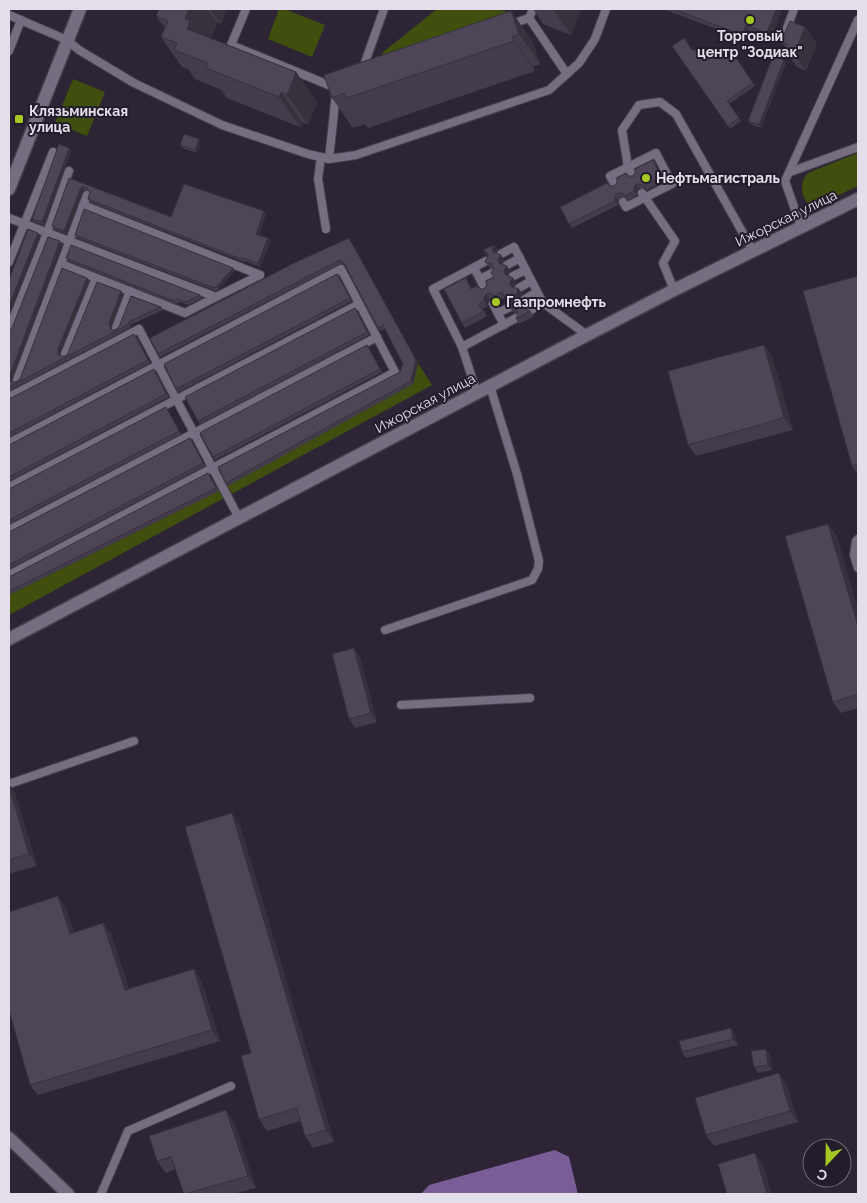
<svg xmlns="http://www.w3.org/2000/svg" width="867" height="1203" viewBox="0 0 867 1203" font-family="Raleway,sans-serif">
  <rect width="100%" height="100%" fill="#2d2535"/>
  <!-- green -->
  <g fill="#404f0e">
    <polygon points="279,9 284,9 325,25 312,57 268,39"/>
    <polygon points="437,9 497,9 514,14 511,21 387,63 382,53"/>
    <polygon points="73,79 105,92 87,136 55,123"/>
    <path d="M858,153V186L813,207C801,202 798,182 808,173Z"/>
    <polygon points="418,363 432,385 9,615 9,595 216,492 413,384"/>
  </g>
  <!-- water -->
  <polygon fill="#7a5d97" points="555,1150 569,1157 578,1194 421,1194 429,1185"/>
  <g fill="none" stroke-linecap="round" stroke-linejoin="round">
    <!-- lane casing -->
    <g stroke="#46404d" stroke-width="10">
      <g id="lane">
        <polyline points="246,9 231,45 336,88"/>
        <polyline points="9,15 67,40 79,50 134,83 222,125 308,154 329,159 356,155 549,90 579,63 595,39 606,9"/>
        <polyline points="529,18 567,74"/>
        <polyline points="509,25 529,18 533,9"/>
        <polyline points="786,31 794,9"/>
        <polyline points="9,51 21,20"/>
        <polyline points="363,68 384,9"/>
        <polyline points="321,157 318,179 326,229"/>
        <polyline points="329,159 336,93"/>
        <polyline points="790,172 858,147"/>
        <polyline points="633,175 628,167 622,130 639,105 660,102 676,114 753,251"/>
        <polyline points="615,185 610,176 656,153 672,184 626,207 623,202"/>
        <polyline points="642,193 675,241 663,263 674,290"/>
        <polyline points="83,205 260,275"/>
        <polyline points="9,218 216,297 260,275"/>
        <polyline points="801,227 785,181 858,20"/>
        <polyline points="501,254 514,247 543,303 587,335"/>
        <polyline points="9,262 53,152"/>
        <polyline points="61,264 185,313 216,297"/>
        <polyline points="507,265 520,258"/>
        <polyline points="474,268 485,289"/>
        <polyline points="513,276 526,270"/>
        <polyline points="480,279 492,273"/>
        <polyline points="519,288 531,281"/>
        <polyline points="525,299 537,292"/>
        <polyline points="493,304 504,325"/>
        <polyline points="531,310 543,303"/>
        <polyline points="498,313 510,307"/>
        <polyline points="116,328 130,291"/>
        <polyline points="9,329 47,233 69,171"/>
        <polyline points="462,347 516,318"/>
        <polyline points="65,354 96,278"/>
        <polyline points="17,380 87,195"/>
        <polyline points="477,393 462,347 433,289 486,261"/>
        <polyline points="9,397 139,329 239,518"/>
        <polyline points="9,443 341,269 395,372 9,575"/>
        <polyline points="9,487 359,304"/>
        <polyline points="9,530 377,337"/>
        <polyline points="858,539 856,541 854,555 858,568"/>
        <polyline points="385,630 532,580 538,569 539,561 517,474 490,386"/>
        <polyline points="401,705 530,698"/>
        <polyline points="9,784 134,741"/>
        <polyline points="101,1194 128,1131 231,1086"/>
      </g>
    </g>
    <!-- secondary casing -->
    <g stroke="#46404d" stroke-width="15">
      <g id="secondary">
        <polyline points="9,189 80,9"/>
        <polyline points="9,639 587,335 674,290 858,199"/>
        <polyline points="9,1138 68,1194"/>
      </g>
    </g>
    <!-- lane -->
    <use href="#lane" stroke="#766e80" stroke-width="8"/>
    <!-- secondary -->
    <use href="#secondary" stroke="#766e80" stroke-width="12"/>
  </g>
  <!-- wall -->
  <g fill="#433c4b">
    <polygon points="159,9 227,9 221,24 217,22 211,38 296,72 317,102 308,125 302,122 300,127 227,98 221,90 195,79 188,69 182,67 161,37 165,28 156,16"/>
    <polygon points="533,9 581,9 571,35 543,24"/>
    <polygon points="663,9 782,9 771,39 749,30 746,40"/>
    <polygon points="511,11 532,41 540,64 533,67 535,71 368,128 365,124 353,128 332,98"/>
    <polygon points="805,27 817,44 806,71 797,67 785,50 786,48 781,42"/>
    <polygon points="672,46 692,50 733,53 755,86 729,104 741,121 730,129"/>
    <polygon points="784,60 786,63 761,128 750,124 748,121"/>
    <polygon points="201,142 197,153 182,148 180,145"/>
    <polygon points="69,148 71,151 44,225 34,222 32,219"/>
    <polygon points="653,160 664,181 647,190 644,188 639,188 637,191 637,195 628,200 625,197 621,197 618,200 618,205 572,228 569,224 610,186 614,186 628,176 633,176"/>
    <polygon points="69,178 171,217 264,211 266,214 259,235 268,238 271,241 260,267 245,261 244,262 90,202 88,199 90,192 89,190 84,190 82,193 66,234 54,229 52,226"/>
    <polygon points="75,235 235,271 219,289 216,291 77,238"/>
    <polygon points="351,241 418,363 413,384 228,486 226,483 400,372 403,364 385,328 380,331 378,328 345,266 342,263 160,357 158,354"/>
    <polygon points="62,244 12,378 12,382 16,382 20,379 87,278 89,281 60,352 60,356 66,356 121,291 123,294 111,326 112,330 115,330 119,327 131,296 161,307 163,310 130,325 131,327 9,391 9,331 10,331 12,328"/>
    <polygon points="494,245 498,250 496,253 501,255 504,260 502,264 510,271 508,275 516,283 514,286 514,288 518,288 522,293 520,299 527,304 526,309 530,311 534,316 519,324 516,319 518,313 517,312 514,313 510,308 512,302 508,302 505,298 498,301 494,298 490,299 487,303 488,306 483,309 487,316 465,328 462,323 466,278 472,289 484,289 494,277 494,268 490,268 485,261 487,258 488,256 483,250"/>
    <polygon points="66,258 200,295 202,298 188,305 180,302 176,304 68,261"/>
    <polygon points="858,276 858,475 852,466"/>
    <polygon points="339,277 352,301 179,392 176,389"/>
    <polygon points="355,308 369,335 200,424 198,421"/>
    <polygon points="137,337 150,363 9,437 9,399"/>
    <polygon points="369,348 382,372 215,460 213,457"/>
    <polygon points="772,356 793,430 696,456 688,445"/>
    <polygon points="154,369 169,397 9,481 9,445"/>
    <polygon points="168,410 181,434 9,524 9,489"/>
    <polygon points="190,438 205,466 9,569 9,532"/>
    <polygon points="210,476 219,491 9,595 9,577"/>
    <polygon points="836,534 858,610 858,708 841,713 833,702"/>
    <polygon points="360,657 377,722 355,728 349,719"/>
    <polygon points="9,784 15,793 37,866 9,874"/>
    <polygon points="240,825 334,1142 313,1148 305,1136 300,1121 267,1131 259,1119 251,1053"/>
    <polygon points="65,906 74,933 103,923 111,934 129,989 201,980 220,1041 38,1095 30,1085"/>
    <polygon points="731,1028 735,1034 738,1045 686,1058 682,1052"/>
    <polygon points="770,1055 772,1070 758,1073 754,1067"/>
    <polygon points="779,1073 787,1085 798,1122 714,1146 706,1135"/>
    <polygon points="234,1122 256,1188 233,1194 186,1194 175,1169 166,1173 157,1161"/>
  </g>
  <!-- shaded-wall -->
  <g fill="#37313d">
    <polygon points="189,9 207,9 217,22 207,46 187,29 185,19"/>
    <polygon points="210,9 227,9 221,24"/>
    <polygon points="553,9 581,9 571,35"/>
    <polygon points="776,9 782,9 771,39 767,33"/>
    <polygon points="511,11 532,41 540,64 519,34"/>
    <polygon points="746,25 749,30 746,40 742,35"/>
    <polygon points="805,27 817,44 806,71 794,54"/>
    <polygon points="512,37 533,67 535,71 514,41"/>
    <polygon points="784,60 786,63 761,128 759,125"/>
    <polygon points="296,72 317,102 308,125 287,95"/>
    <polygon points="281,92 302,122 300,127 279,97"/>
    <polygon points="199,139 201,142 197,153 195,150"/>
    <polygon points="69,148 71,151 44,225 42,222"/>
    <polygon points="636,184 639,188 637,191 637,195 634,191 634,187"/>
    <polygon points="82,187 84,190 82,193 66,234 64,231 80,190"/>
    <polygon points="615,196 618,200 618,205 615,201"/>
    <polygon points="264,211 266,214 258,237 256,234"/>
    <polygon points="38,233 40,236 9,314 9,306"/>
    <polygon points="268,238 271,241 260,267 258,264"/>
    <polygon points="349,238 418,363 413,384 411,381"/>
    <polygon points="60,241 62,244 12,378 12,381 9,378 10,375"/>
    <polygon points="494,245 498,250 495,253 493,252 492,248"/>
    <polygon points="501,255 504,260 501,264 499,263 498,259"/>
    <polygon points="507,266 510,271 508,275 505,274 504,270"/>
    <polygon points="233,268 235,271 219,289 217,286"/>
    <polygon points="87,278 89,281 60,352 60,357 58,354 58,349"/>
    <polygon points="513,278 516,283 514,286 514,290 510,285 510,281"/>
    <polygon points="518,288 522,293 520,301 516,296"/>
    <polygon points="121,291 123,294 111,326 114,333 109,323"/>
    <polygon points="486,294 490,299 487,303 488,306 484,301 484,298"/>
    <polygon points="524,299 527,304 526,312 522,307"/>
    <polygon points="764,345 772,356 793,430 784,418"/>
    <polygon points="828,524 836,534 858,610 858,626"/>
    <polygon points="354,648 360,657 377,722 371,713"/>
    <polygon points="9,784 15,793 37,866 29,854 9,787"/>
    <polygon points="232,813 240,825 334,1142 326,1130"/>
    <polygon points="58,896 65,906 78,945 70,934"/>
    <polygon points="103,923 111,934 132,1001 125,990"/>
    <polygon points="194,969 201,980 220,1041 212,1030"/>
    <polygon points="731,1028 735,1034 738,1045 733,1039"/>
    <polygon points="766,1049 770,1055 772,1070 768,1065"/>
    <polygon points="779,1073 787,1085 798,1122 790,1111"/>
    <polygon points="226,1110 234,1122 256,1188 248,1176"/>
    <polygon points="755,1153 763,1164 772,1194 767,1194"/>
  </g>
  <!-- building -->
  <g fill="#4e4657" stroke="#37313d">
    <polygon points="159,9 189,9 185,19 190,21 187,29 296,72 287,95 281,92 279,97 206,68 208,63 174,50 177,43 161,37 168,21 156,16"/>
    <polygon points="674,9 776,9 767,33 746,25 742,35"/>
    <polygon points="511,11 519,34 512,37 514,41 347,98 345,93 332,98 324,75"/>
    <polygon points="790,21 805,27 794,54 785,50 787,44 781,42"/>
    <polygon points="684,38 692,50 733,53 753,83 727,101 739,118 728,126 672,46"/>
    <polygon points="773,56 784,60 759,125 748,121"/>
    <polygon points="184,134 199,139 195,150 180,145"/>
    <polygon points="59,144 69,148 42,222 32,219"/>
    <polygon points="653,160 661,177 644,186 641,184 636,184 634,187 634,191 625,196 622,193 618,193 615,196 615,201 569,224 560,207 607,183 610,186 614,186 617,183 617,178 625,174 628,176 633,176 635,173 635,169"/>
    <polygon points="69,178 171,217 184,184 264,211 256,234 268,238 258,264 243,258 241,259 88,199 90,192 86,187 82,187 80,190 64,231 52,226"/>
    <polygon points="84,209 233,268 217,286 214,288 75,235"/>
    <polygon points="28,229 38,233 9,306 9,280"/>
    <polygon points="48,237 60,241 10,375 9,378 12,382 16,382 20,379 62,268 87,278 58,349 58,354 61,356 66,356 68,353 97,282 121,291 109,323 111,330 115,330 119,327 131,296 161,307 128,322 129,324 9,387 9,340 10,338 9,338 9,331 10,331 12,328"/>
    <polygon points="349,238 416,360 411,381 226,483 218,467 400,372 403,364 383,325 378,328 344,263 340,260 158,354 150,338 294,263"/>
    <polygon points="71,245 200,295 186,302 178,299 174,301 66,258"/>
    <polygon points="494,245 492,248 493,252 501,255 498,259 499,263 507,266 504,270 505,274 513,278 510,281 510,285 513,288 518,288 516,296 519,299 524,299 522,307 530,311 516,319 518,314 517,310 513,307 510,308 512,303 511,299 507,296 504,297 502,292 494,296 490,293 486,294 484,298 484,301 479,304 483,311 462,323 444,289 466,278 471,289 476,286 481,289 484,289 487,285 486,281 494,277 491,273 494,268 491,263 486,263 485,261 487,258 488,254 483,250"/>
    <polygon points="337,274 350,298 176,389 164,364"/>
    <polygon points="858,276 858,464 852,466 803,291"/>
    <polygon points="355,308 367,332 198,421 185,397"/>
    <polygon points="134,334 148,360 9,433 9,399"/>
    <polygon points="367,345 380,369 213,457 200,433 203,431"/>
    <polygon points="764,345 784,418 688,445 668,371"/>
    <polygon points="154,369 166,394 9,477 9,445"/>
    <polygon points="166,407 179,431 9,520 9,489"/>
    <polygon points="190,438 203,463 9,565 9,532"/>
    <polygon points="208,473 216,488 9,591 9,577"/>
    <polygon points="828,524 858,626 858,694 833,702 785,536"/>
    <polygon points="354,648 371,713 349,719 332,654"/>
    <polygon points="9,787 29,854 9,860"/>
    <polygon points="232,813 326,1130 305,1136 297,1108 259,1119 241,1056 251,1053 185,827"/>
    <polygon points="58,896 70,934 103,923 125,990 194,969 212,1030 30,1085 9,1010 9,912"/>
    <polygon points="731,1028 733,1039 682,1052 679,1041"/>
    <polygon points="766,1049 768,1065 754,1067 751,1051"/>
    <polygon points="779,1073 790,1111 706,1135 695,1098"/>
    <polygon points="226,1110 248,1176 184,1194 171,1157 157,1161 149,1136"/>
    <polygon points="755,1153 767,1194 727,1194 718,1164"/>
  </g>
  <!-- markers -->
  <g fill="#a5c823" stroke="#231c2b" stroke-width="2">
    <circle cx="750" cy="20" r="5"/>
    <rect x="14" y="114" width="10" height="10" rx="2.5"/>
    <circle cx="646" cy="178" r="5"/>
    <circle cx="496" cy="302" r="5"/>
  </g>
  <g text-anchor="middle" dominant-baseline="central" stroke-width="4" stroke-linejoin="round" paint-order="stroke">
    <!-- poi labels -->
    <g font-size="14" font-weight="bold" fill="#e3dee9" stroke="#231c2b" text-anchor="start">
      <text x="750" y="36" text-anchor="middle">Торговый<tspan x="750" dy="16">центр "Зодиак"</tspan></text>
      <text x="29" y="111">Клязьминская<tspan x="29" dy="16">улица</tspan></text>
      <text x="656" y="178">Нефтьмагистраль</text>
      <text x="506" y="302">Газпромнефть</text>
    </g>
    <!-- street labels -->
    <g font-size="14" fill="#e3dee9" stroke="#231c2b">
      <text transform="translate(786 218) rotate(-26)">Ижорская улица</text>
      <text transform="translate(425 403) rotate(-28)">Ижорская улица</text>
    </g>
  </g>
  <!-- border -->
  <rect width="867" height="1203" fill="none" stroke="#e3dee9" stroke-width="20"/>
  <!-- north arrow -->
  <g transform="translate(827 1163) rotate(202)"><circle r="24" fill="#231c2b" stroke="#706a77"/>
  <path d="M0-4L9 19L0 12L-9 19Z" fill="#a5c823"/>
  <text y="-8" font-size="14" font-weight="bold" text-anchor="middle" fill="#e3dee9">С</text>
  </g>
</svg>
